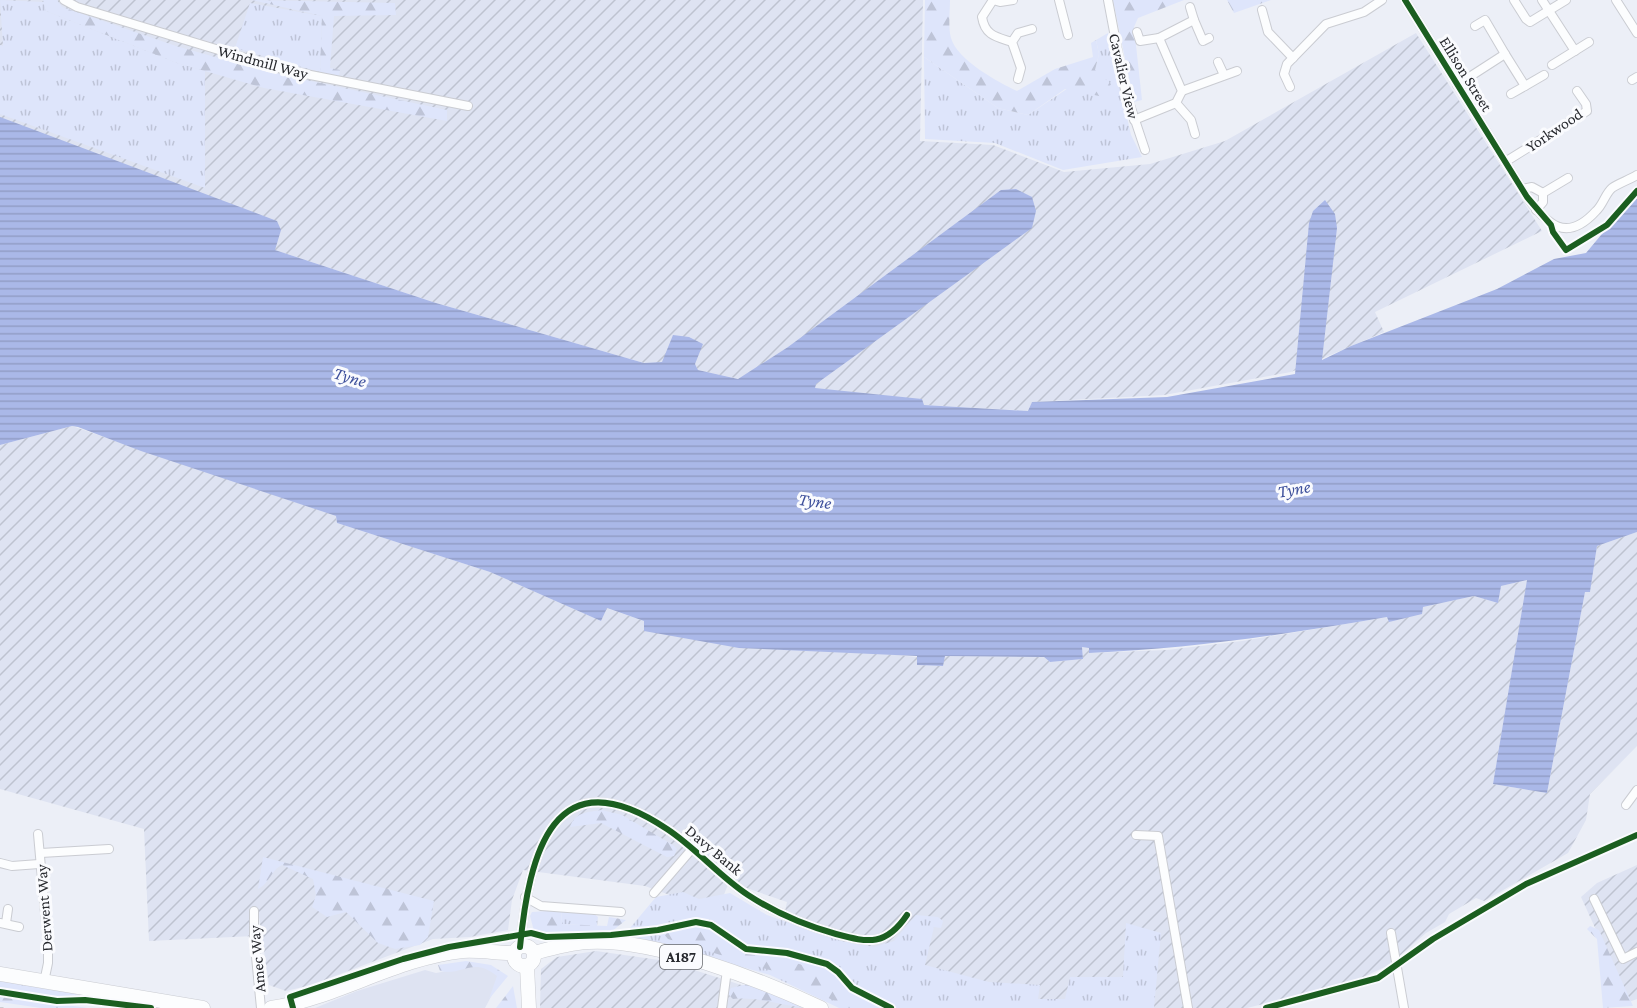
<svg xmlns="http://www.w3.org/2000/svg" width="1637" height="1008" viewBox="0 0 1637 1008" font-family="'Crimson Pro',serif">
  <defs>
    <pattern id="industrial-furrows" width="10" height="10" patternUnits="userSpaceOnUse" patternTransform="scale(1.5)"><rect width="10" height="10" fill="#dee3f2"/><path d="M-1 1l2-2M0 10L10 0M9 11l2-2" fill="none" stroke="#bec3d0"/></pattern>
    <pattern id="grass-tufts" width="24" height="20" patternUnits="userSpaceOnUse" patternTransform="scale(1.5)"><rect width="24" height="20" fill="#dee5fb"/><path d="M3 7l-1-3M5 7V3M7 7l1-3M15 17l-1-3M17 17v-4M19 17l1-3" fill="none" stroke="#bec4d7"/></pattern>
    <pattern id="forest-firs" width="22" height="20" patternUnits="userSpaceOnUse" patternTransform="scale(1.5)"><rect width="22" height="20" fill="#dee5fb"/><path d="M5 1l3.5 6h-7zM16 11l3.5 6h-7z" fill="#bec4d7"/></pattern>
    <pattern id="water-rules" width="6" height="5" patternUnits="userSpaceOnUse" patternTransform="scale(1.5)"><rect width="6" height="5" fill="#aab8e8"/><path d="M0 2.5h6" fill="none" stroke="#929ec7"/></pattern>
  </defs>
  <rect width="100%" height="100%" fill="#eceff7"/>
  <!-- built -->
  <polygon fill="#dee3f2" points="479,965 503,974 485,1008 315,1008 357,991 425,970 436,973"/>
  <!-- industrial -->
  <g fill="url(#industrial-furrows)">
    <polygon points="0,0 923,0 920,141 993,145 1064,172 1150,164 1225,141 1416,33 1542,231 1375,312 1384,332 1291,372 1164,395 1032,402 1029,411 924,405 815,389 788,347 739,379 698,370 695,364 644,363 436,303 275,250 0,147"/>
    <polygon points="72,426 336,516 337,523 490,572 601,621 606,608 644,621 644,630 917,657 918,665 942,666 945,656 1044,657 1050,662 1083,659 1082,647 1089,648 1090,653 1167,650 1242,641 1388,617 1389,622 1423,607 1474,596 1498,603 1500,586 1528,580 1493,784 1547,793 1585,592 1590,592 1597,546 1637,532 1637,746 1590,794 1586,820 1568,853 1484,901 1476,898 1449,914 1445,922 1426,933 1389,965 1355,981 1247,1008 1086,1008 960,997 783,920 787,902 729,882 717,912 645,886 523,870 512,900 508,930 470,937 433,939 311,985 286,991 269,985 258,910 254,936 149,941 144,829 0,789 0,445"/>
    <polygon points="1637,865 1637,999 1629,1002 1581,897 1597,883"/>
    <polygon points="596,951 666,961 776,996 803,1008 540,1008 541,969 557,957"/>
  </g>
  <!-- grass -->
  <g fill="url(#grass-tufts)">
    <polygon points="0,0 44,2 46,11 177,63 205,71 205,188 0,114 0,45 3,46"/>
    <polygon points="250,3 322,16 320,72 235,48"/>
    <polygon points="1108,33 1131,135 1142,157 1063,170 995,143 925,139 924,57 998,108 1028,115 1095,70 1099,54 1096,40"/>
    <polygon points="683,892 699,899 730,893 767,915 841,941 874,947 894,941 916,915 938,917 943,921 941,928 934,927 925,965 989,982 1040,985 1038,999 1065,999 1070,977 1123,977 1126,923 1161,933 1154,1008 839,1008 770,975 632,936 630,928 656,897"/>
    <polygon points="561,910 594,914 598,917 597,926 562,924"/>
    <polygon points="0,978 55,987 81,996 57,997 0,989"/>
  </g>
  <!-- forest -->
  <g fill="url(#forest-firs)">
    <polygon points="43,0 57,0 62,7 176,46 268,72 447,110 447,121 264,88 177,63 46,11"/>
    <polygon points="252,0 395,3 396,15 334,16 330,68 340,70 339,76 320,72 322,16"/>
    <path d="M925,0H950C950,12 948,27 951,38C957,60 998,82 1017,91L1055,69L1093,57L1091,43L1096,40L1099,54L1095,70L1111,84L1104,97L1065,89L1028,115L998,108L924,57Z"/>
    <polygon points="1113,0 1184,0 1138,18 1134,27 1142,100 1134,102"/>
    <polygon points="1227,0 1271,0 1234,13"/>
    <path d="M602,810L622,815L673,845L677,849L674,856L667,857L601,823L570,827C575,812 588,812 602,810Z"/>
    <path d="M263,857L434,901L428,937L420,945L395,949L378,943L346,912L327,917L312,907L316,895L313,879L282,865C271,870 270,883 258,889Z"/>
    <polygon points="561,910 562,924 607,926 609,917 626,920 611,932 556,935 534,931 530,916 532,912"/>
    <polygon points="685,925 708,927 745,953 789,961 819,970 866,1008 849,1008 773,971 668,939 663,933"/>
    <polygon points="1590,926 1599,930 1633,1006 1603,1008 1597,939 1587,929"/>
    <path d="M466,961L491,965L508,976L489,999L497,976C473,956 463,976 440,971L438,965Z"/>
    <path d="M748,984L813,1008C785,1008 761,996 733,999L728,994L731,988Z"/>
    <polygon points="513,986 517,1008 496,1008"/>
    <polygon points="0,996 88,1008 41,1008 0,1002"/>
  </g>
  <!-- water -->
  <path fill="url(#water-rules)" d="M0,117L277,221L281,230L275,250L436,303L644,363L662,362L673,335L689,337L703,344L695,364L698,370L738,379L788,347L1001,190L1016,189L1032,197L1036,211L1032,228L816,384L815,388L922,399L924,405L1028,411L1032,402L1167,397L1295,374L1309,223L1313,211L1325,200L1335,214L1337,228L1322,360L1351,346L1497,289L1554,259L1586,253L1637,192V532L1597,546L1590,592H1585L1547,793L1493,784L1527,580L1501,586L1498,603L1474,596L1423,607L1422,614L1389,622L1387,617C1288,634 1190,649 1089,653V648L1082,647L1083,659L1050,662L1044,657L945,656L943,666L917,665V656L739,648L644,631V621L607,608L601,621L490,572L337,523L336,516L141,451L78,427L72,426L0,445Z"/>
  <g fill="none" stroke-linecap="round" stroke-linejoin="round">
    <!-- street casing -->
    <g stroke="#caccd2" stroke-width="10">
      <g id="street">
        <polyline points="64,0 77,7 285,70 468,106"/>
        <path d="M993,0L982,17C985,36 997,37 1012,42"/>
        <polyline points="993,0 1000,2 1013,0"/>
        <polyline points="1059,0 1068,35"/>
        <polyline points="1108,0 1125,90 1145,150"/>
        <path d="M1405,0L1527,197C1547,224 1566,244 1596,211C1603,205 1605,194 1612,188C1619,183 1629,180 1637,175"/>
        <polyline points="1514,0 1526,19 1530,22 1566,0"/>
        <polyline points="1542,0 1575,51"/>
        <polyline points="1616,0 1637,33"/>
        <polyline points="1190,7 1194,20"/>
        <polyline points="1262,10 1268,32 1293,58"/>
        <polyline points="1475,26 1485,20 1505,54"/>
        <polyline points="1137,32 1140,41 1159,38"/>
        <polyline points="1218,62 1224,75"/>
        <polyline points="1552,65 1589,42"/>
        <polyline points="1018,79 1021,68 1012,42 1018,33 1032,29"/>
        <polyline points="1632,80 1637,77"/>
        <polyline points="1457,85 1505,54 1525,86 1544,75"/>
        <polyline points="1290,87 1284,74 1287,64 1326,24 1364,12 1382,0"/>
        <polyline points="1182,91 1237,71"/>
        <polyline points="1511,94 1525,86"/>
        <polyline points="1176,103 1191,120 1195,134"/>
        <polyline points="1134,120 1176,103 1182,91 1159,38 1194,20 1203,41 1209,38"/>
        <polyline points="1505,162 1587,111 1586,104 1577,91"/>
        <polyline points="1522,189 1532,187 1543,193 1543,202 1536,210"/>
        <polyline points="1543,193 1568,178"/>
        <polyline points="1626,805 1637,790"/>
        <polyline points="38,834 48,946 48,963 44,982"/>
        <polyline points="1136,835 1158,836 1188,1008"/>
        <polyline points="41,853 109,849"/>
        <polyline points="0,863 12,866 39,864"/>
        <polyline points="654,893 692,849"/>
        <polyline points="525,897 541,906 621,912"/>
        <polyline points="1594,899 1623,959 1637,952"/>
        <polyline points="254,911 254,936 261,1008"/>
        <polyline points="0,923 19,927"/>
        <polyline points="6,923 8,909"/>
        <polyline points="1391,933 1404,1008"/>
        <path d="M520,947C529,854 553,753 667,829C696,848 719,876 748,895C774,912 807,926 836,934C869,943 886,946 907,915"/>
        <polyline points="722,1008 727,970"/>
      </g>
    </g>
    <!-- primary casing -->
    <g stroke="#caccd2" stroke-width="15">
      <g id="primary">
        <circle cx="524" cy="956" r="10"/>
        <path d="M534,953C552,948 569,943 588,942C654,938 761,980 821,1008"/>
        <polyline points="527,966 529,1008"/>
        <polyline points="0,974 203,1008"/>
        <path d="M271,1008C337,998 396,958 463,951C480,950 497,953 514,953"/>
      </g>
    </g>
    <!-- street -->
    <use href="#street" stroke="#fcfdfe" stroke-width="8"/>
    <!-- primary -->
    <use href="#primary" stroke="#fcfdfe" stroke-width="14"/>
    <!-- tram -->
    <polyline stroke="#c0c1c3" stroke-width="1.5" points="0,1008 3,1008"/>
    <!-- cycleway casing -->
    <g stroke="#fafbfe" stroke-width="10">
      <g id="cycleway">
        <polyline points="1405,0 1527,197 1551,225 1553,232 1566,250 1607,225 1637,191"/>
        <path d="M520,947C529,854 553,753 667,829C696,848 719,876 748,895C774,912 807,926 836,934C869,943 886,946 907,915"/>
        <polyline points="0,992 57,1001 85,1000 151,1008"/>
        <polyline points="293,1008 290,997 403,959 449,947 531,933 546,937 611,935 658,930 696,922 711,925 746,949 787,953 827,964 838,972 852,988 891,1008"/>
        <polyline points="1266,1008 1378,978 1433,939 1526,884 1637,835"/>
      </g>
    </g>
    <!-- cycleway -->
    <use href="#cycleway" stroke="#1b5e20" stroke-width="6"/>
  </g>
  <g text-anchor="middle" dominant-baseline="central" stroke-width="6" stroke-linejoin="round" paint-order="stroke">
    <!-- shield labels -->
    <rect fill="#fafbfe" stroke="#66686c" stroke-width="1.5" x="660" y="945" width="42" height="24" rx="4.5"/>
    <g font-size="15" font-weight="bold" fill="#27292e">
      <text x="681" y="957">A187</text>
    </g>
    <!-- street labels -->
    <g font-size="16" fill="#27292e" stroke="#fafbfe">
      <text transform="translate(263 62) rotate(15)">Windmill Way</text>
      <text transform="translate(1466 74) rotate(58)">Ellison Street</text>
      <text transform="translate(1124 76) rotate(77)">Cavalier View</text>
      <text transform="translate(1554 130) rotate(-34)">Yorkwood</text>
      <text transform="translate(714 850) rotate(40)">Davy Bank</text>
      <text transform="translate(44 908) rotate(-94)">Derwent Way</text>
      <text transform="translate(257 959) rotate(-95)">Amec Way</text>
    </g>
    <!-- water labels -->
    <g font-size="18" font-style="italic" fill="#3e509c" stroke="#fafbfe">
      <text transform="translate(350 377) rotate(17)">Tyne</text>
      <text transform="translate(1294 489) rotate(-10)">Tyne</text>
      <text transform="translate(815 501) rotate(8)">Tyne</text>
    </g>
  </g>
</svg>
